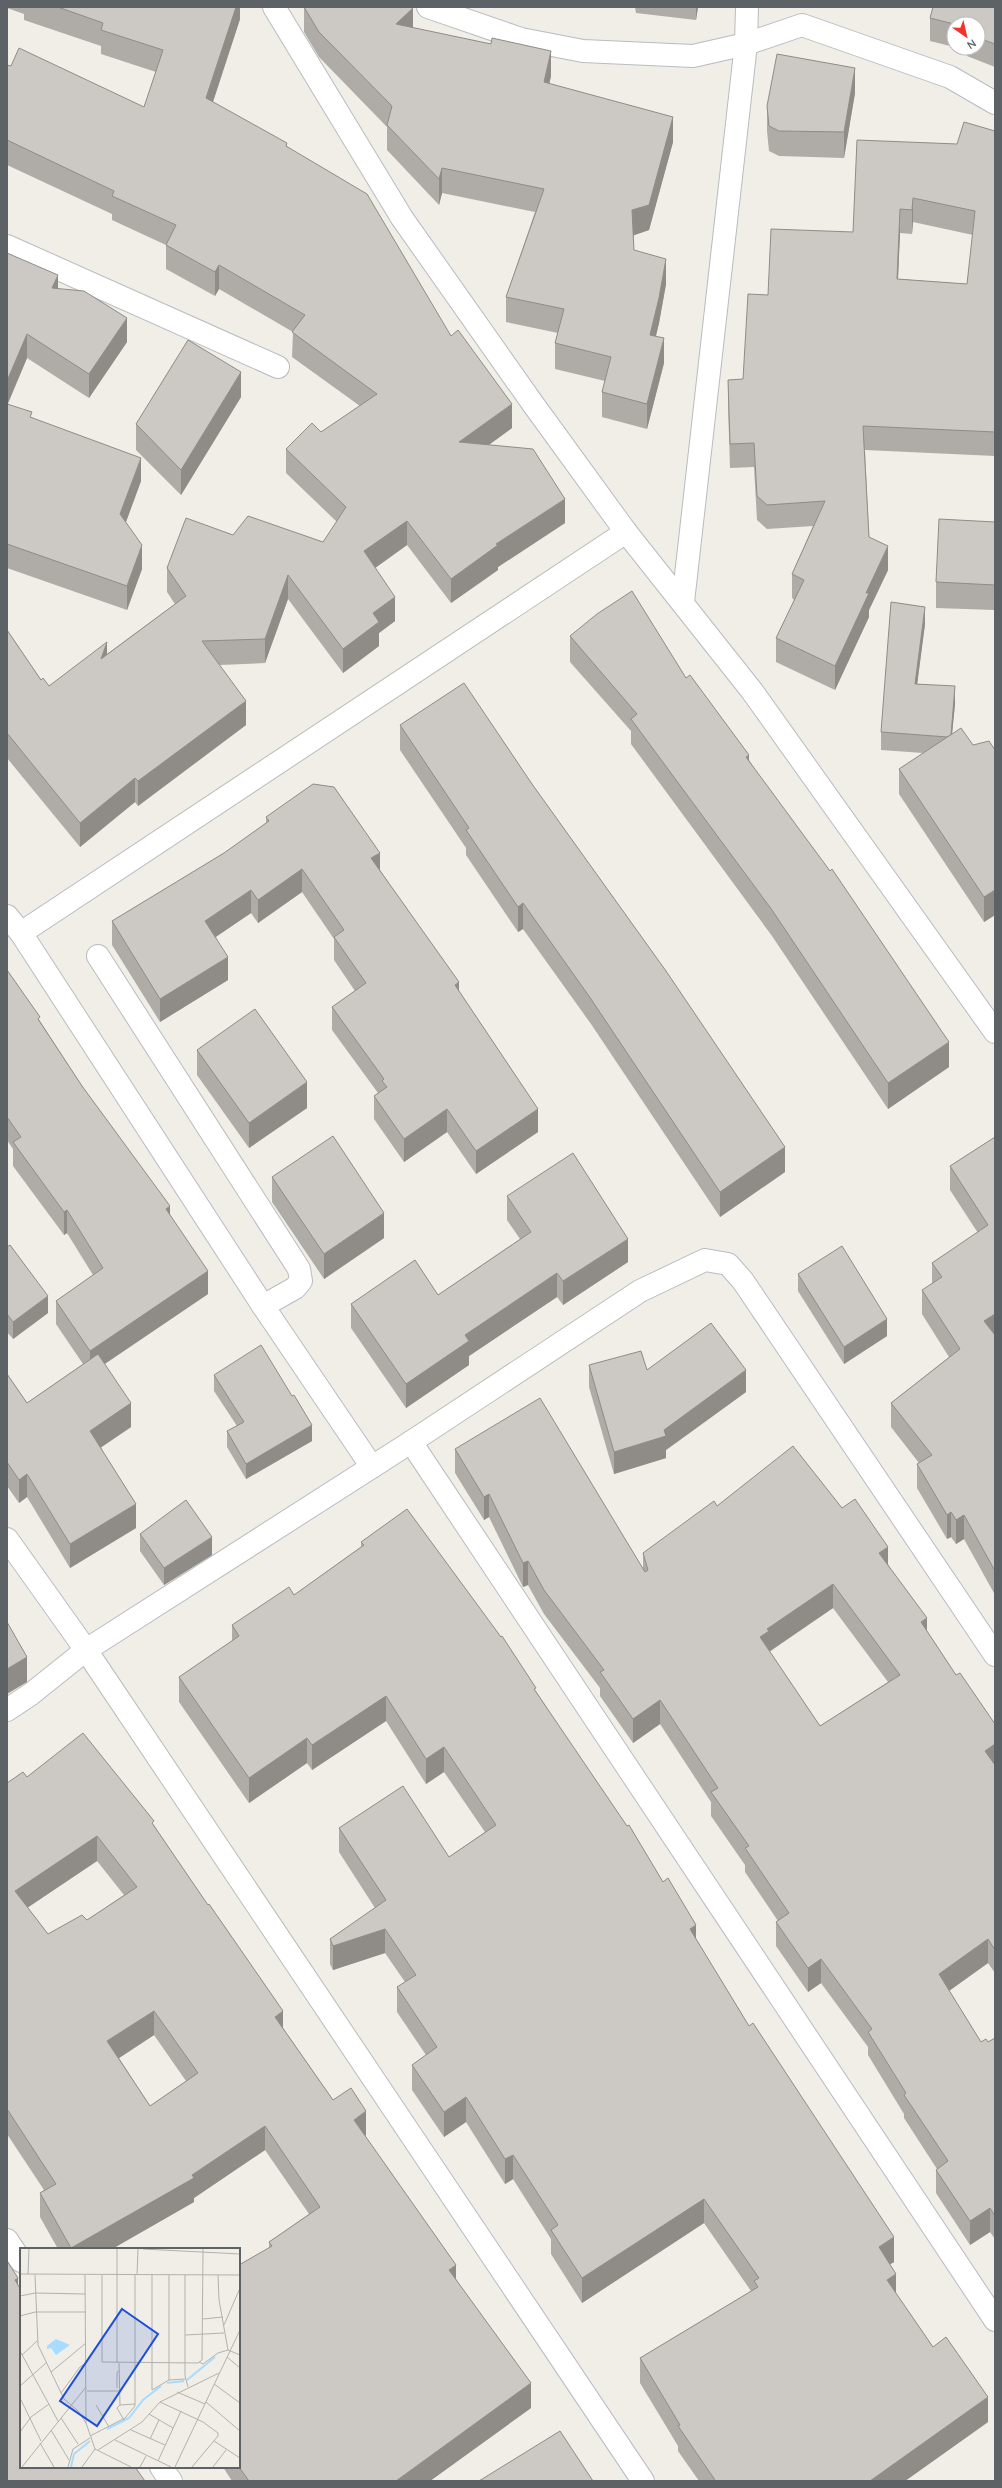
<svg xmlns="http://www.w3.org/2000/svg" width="1002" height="2488" viewBox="0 0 1002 2488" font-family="Quicksand,sans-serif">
  <rect width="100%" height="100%" fill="#f0eee6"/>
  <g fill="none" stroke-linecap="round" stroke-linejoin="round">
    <!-- minor casing -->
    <g stroke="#b8bcc0" stroke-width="24">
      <g id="minor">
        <polyline points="274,7 402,218 533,404 626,532 752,691 995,1032"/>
        <polyline points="428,7 521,39 583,51 693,56 746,44 802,25 950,77 995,103"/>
        <polyline points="7,246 278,367"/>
        <polyline points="683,602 746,44 747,7"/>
        <polyline points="7,916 21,933 263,1306 372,1467"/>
        <polyline points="21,933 626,532"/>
        <polyline points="98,956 299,1269 301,1281 295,1288 263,1306"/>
        <polyline points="411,1442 995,2320"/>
        <polyline points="7,1539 86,1650 643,2481"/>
        <polyline points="7,1710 31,1694 86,1650 411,1442 640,1291 705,1260 728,1264 743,1281 995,1655"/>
        <polyline points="7,2240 21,2261"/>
        <polyline points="161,2467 171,2481"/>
      </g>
    </g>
    <!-- minor -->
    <use href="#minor" stroke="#fff" stroke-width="22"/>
  </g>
  <!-- wall -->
  <g fill="#afaca8" fill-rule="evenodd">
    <polygon points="7,7 240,7 240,19 213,102 287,146 451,336 512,428 489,445 565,523 498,567 498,570 451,603 407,545 375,568 395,621 379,633 379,646 343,673 288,599 265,663 220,665 246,725 138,806 135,802 80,847 7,758 7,630 41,680 49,686 107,654 175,604 167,592 167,568 233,535 323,542 337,522 286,473 286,449 321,432 360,406 292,357 293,332 219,289 215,296 166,269 166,245 112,220 112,214 7,165 7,65 144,107 156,72 101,54 101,46 24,20 24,14 7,8"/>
    <polygon points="304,7 410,7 413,28 551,76 549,84 673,142 649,230 633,235 634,250 666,284 659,323 656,336 664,363 647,429 602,417 602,392 605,381 555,369 555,343 558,333 506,322 506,297 535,212 442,193 439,205 387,150 387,127 319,57 304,32"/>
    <polygon points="632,7 698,7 696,20 636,13 635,7"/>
    <polygon points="995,7 995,67 967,56 967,50 959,48 978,48 978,24 954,24 954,47 930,41 930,18"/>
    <polygon points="855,93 844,158 779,156 769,151 767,131 767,106"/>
    <path d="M995,131V456L865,450L869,537L888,570L869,610V617L835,690L776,662V638L794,600L792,598V574L813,526L767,529L757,520L754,467L730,468L728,404V380L743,379L768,295L853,232L957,144ZM913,222L973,235L967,284L898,279L900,233L912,234Z"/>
    <polygon points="7,253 58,288 127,342 89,398 27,358 8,404 141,481 126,522 142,569 127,610 7,568"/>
    <polygon points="241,397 181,495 136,450 136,424"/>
    <polygon points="995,522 995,610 936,608 936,582"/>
    <polygon points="925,624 917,684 955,704 952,734 973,745 995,750 995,915 984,922 899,794 899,769 923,753 881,750 881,732"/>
    <polygon points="570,636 686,678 749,760 949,1067 888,1109 772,936 631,744 631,731 570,662"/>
    <polygon points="400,725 785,1172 720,1217 591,1024 523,929 518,932 466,855 466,848 400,750"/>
    <polygon points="266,817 380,870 459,991 538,1132 476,1174 447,1132 404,1162 374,1119 374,1096 378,1093 332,1030 332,1007 355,991 334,960 334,939 302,892 258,923 251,913 216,937 228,980 160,1022 112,945 112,921 224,853 266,823"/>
    <polygon points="7,970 82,1086 170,1214 208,1294 104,1364 131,1427 101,1447 136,1528 70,1568 27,1497 19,1503 7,1486 7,1374 27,1403 83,1364 56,1324 56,1301 93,1275 67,1233 64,1235 13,1166 13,1149 7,1140"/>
    <polygon points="197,1050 307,1108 249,1148 197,1075"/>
    <polygon points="995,1137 995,1595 964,1539 956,1544 951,1537 947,1539 917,1488 917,1464 919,1463 891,1427 891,1403 949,1357 922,1314 922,1290 932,1284 932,1263 978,1233 950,1190 950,1166"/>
    <polygon points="272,1177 384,1238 324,1279 272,1202"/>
    <polygon points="507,1196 628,1262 563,1305 557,1297 469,1356 469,1365 406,1408 351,1328 351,1304 438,1295 520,1239 507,1220"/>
    <polygon points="7,1247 48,1313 13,1339 7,1332"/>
    <polygon points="798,1274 887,1336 844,1364 798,1291"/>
    <polygon points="589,1365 647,1370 746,1392 666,1450 666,1458 614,1474 589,1387"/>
    <polygon points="214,1375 292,1396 312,1441 246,1479 227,1447 227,1431 237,1426 214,1391"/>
    <path d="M455,1449L643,1568V1553L717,1506L842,1508L888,1564L927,1631L956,1675L995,1724V1973L988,1963L949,1991L981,2042H988L995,2038V2239L990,2232L970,2245L936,2193V2170L937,2169L904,2118V2114L868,2055V2047L821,1983L808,1992L776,1946V1922L778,1921L745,1872V1865L711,1816V1802L660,1724L633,1743L600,1696V1688L544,1614L528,1585L523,1587L489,1517L484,1520L455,1473ZM833,1608L888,1682L820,1726L769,1651Z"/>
    <polygon points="140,1534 212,1555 164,1585 140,1551"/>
    <polygon points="361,1542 536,1691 696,1940 894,2262 890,2264 896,2294 933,2347 988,2422 905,2481 699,2481 678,2451 678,2446 640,2383 640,2358 751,2291 704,2223 582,2303 551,2254 551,2239 513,2179 505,2184 466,2122 444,2137 412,2090 412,2065 426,2055 397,2012 397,1987 405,1982 385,1953 333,1970 330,1964 330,1939 375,1908 339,1852 339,1828 449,1857 485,1832 444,1772 426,1784 386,1721 312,1770 307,1763 249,1803 179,1702 179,1677 232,1641 232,1625 294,1595 361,1547"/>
    <path d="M27,1777L154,1825L283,2028L333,2100L366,2135L365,2136L456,2279L531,2408L430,2481H232L223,2467H239L269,2247V2242L309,2214L265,2150L194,2198V2202L112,2249H58L40,2217V2193L44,2190L7,2134V1783ZM97,1861L124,1895L87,1920L48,1934L27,1908ZM154,2035L186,2081L150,2106L119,2058Z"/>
    <polygon points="995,2269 995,2294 994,2293 994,2270"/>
  </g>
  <!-- shaded-wall -->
  <g fill="#8f8c88">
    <polygon points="236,7 240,7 240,19 206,123 206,98"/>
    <polygon points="696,7 698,7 696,20"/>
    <polygon points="413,8 413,33 396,24"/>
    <polygon points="551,51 551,76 544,107 544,82"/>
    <polygon points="855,68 855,93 844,158 844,132"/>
    <polygon points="673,117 673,142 649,230 632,236 632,210"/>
    <polygon points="442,168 442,193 439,205 439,179"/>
    <polygon points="913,198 913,222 912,234 912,210"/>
    <polygon points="900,209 900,233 897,303 897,279"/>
    <polygon points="666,259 666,284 659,323 650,360 650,335"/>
    <polygon points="219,265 219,289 215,296 215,272"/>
    <polygon points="58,275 58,299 52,288"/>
    <polygon points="127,318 127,342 89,398 89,374"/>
    <polygon points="27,334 27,358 7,405 7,381"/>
    <polygon points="664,338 664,363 647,429 647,404"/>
    <polygon points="241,372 241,397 181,495 181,470"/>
    <polygon points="512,404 512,428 459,466 459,442"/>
    <polygon points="141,458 141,481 120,538 120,514"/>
    <polygon points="565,499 565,523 498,567 498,570 451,603 451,579 496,544"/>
    <polygon points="407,521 407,545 364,576 364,551"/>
    <polygon points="142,545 142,569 127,610 127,586"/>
    <polygon points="888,546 888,570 869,610 869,617 835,690 835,666 866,593"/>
    <polygon points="288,575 288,599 265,663 265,639"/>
    <polygon points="395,597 395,621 379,633 379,646 343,673 343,649 373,613"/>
    <polygon points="925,607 925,624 915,701 915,684"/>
    <polygon points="107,642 107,666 101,659"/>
    <polygon points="955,686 955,704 950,755 950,738"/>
    <polygon points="246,701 246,725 138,806 138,781"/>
    <polygon points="749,755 749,780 746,757"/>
    <polygon points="135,778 135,802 80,847 80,823"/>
    <polygon points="380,853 380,876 371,858"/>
    <polygon points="302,869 302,892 258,923 258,900"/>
    <polygon points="251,890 251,913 205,944 205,921"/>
    <polygon points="995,890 995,915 984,922 984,897"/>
    <polygon points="523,903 523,929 518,932 518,907"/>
    <polygon points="228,957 228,980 160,1022 160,999"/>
    <polygon points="459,982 459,1005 455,985"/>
    <polygon points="949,1042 949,1067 888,1109 888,1083"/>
    <polygon points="307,1082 307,1108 249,1148 249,1123"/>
    <polygon points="447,1109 447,1132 404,1162 404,1139"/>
    <polygon points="538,1109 538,1132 476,1174 476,1151"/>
    <polygon points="785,1147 785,1172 720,1217 720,1192"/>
    <polygon points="170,1206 170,1229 166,1209"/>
    <polygon points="67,1210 67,1233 64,1235 64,1212"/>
    <polygon points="384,1213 384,1238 324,1279 324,1254"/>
    <polygon points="628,1239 628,1262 563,1305 563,1281"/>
    <polygon points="208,1271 208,1294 90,1374 90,1351"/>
    <polygon points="557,1273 557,1297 469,1356 469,1365 406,1408 406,1384 465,1335"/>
    <polygon points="48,1296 48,1313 13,1339 13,1322"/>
    <polygon points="995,1314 995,1338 984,1321"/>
    <polygon points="887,1319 887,1336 844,1364 844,1347"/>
    <polygon points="746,1370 746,1392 666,1450 666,1458 614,1474 614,1452 664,1430"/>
    <polygon points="131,1403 131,1427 90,1455 90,1431"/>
    <polygon points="312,1425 312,1441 246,1479 246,1464"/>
    <polygon points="27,1474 27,1497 19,1503 19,1480"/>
    <polygon points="489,1494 489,1517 484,1520 484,1497"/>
    <polygon points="136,1504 136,1528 70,1568 70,1544"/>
    <polygon points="951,1512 951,1537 947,1539 947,1515"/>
    <polygon points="964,1515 964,1539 956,1544 956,1520"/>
    <polygon points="212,1537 212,1555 164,1585 164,1568"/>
    <polygon points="888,1547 888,1570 879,1553"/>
    <polygon points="528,1561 528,1585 523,1587 523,1563"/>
    <polygon points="833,1584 833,1608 769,1652 760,1637 767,1629"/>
    <polygon points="927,1618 927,1641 921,1622"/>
    <polygon points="27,1657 27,1682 7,1694 7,1669"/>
    <polygon points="386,1696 386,1721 312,1770 312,1745"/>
    <polygon points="660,1700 660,1724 633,1743 633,1719"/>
    <polygon points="307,1738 307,1763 249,1803 249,1778"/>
    <polygon points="995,1744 995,1768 985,1751"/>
    <polygon points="444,1747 444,1772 426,1784 426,1759"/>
    <polygon points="97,1836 97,1861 15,1916 15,1891"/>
    <polygon points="696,1925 696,1950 690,1929"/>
    <polygon points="385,1929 385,1953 333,1970 333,1946"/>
    <polygon points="988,1939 988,1963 939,1998 939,1974"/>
    <polygon points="821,1959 821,1983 808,1992 808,1968"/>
    <polygon points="154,2011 154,2035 107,2066 107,2041"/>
    <polygon points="283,2011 283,2036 275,2017"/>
    <polygon points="466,2097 466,2122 444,2137 444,2112"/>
    <polygon points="366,2111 366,2135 354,2145 354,2120"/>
    <polygon points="265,2126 265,2150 194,2198 194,2202 112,2249 71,2249 71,2248 192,2175"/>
    <polygon points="513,2155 513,2179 505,2184 505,2159"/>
    <polygon points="704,2199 704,2223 582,2303 582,2278"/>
    <polygon points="990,2208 990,2232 970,2245 970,2221"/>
    <polygon points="894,2237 894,2262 879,2271 879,2247"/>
    <polygon points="456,2265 456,2289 449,2270"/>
    <polygon points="896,2274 896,2299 887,2280"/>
    <polygon points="18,2278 18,2302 15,2280"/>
    <polygon points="531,2383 531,2408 430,2481 396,2481"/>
    <polygon points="988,2397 988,2422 905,2481 870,2481"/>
  </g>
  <!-- building -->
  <g fill="#ccc8c3" stroke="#8f8c88" fill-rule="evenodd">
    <polygon points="58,7 236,7 206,98 287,143 286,146 367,194 451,336 458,330 512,404 459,442 533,449 565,499 496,544 498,545 451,579 407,521 364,551 395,597 373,613 379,622 343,649 288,575 265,639 202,641 246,701 138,781 135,778 80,823 7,733 7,630 41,680 43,678 49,686 107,642 101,659 186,596 167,568 186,518 233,535 248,516 323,542 346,507 286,449 312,423 321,432 377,394 292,332 305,315 219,265 215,272 166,245 176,225 112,196 114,191 7,140 7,65 11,66 19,48 144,107 163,50 101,30 103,23"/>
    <polygon points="304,7 410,7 413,8 396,24 491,44 492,38 551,51 544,82 673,117 649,205 632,210 634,250 666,259 659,298 650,335 664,338 647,404 602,392 611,357 555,343 564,309 506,297 544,189 442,168 439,179 387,125 392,106 319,32"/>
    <polygon points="933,7 995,7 995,44 978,38 978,24 954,24 930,18"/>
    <polygon points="777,54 855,68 844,132 779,131 769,126 767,106"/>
    <path d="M964,122L995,131V432L863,426L869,537L888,546L866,593H869L835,666L776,638L804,580L792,574L825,501L767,505L757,496L754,443L730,444L728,380L743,379L748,294L768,295L771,229L853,232L857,140L957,144ZM913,198L975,211L967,284L897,279L900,209L912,210Z"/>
    <polygon points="7,253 58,275 52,288 84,291 127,318 89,374 27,334 7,381"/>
    <polygon points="188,340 241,372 181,470 136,424"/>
    <polygon points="7,404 32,412 30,417 141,458 120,514 142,545 127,586 7,544"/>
    <polygon points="939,519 995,522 995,585 936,582"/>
    <polygon points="632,591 686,678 690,675 749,755 746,757 830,871 832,869 949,1042 888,1083 772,910 631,719 637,714 570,636 597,614"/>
    <polygon points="891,602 925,607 915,684 955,686 951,735 947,737 881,732"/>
    <polygon points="464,683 532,784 666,971 785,1147 720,1192 591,999 523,903 518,907 466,830 469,828 400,725"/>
    <polygon points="961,728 973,745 989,741 995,750 995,890 984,897 899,769"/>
    <polygon points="313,784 334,787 380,853 371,858 459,982 455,985 538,1109 476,1151 447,1109 404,1139 374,1096 387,1087 382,1081 384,1079 332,1007 366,983 334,937 344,930 302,869 258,900 251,890 205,921 228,957 160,999 112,921 224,853 269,821 266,817"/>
    <polygon points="7,970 40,1017 38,1019 82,1086 170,1206 166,1209 208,1271 90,1351 56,1301 103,1268 67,1210 64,1212 13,1142 21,1137 7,1117"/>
    <polygon points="255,1009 307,1082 249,1123 197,1050"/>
    <polygon points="333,1136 384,1213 324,1254 272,1177"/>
    <polygon points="995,1137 995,1314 984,1321 995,1335 995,1571 964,1515 956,1520 951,1512 947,1515 917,1464 932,1455 891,1403 960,1349 922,1290 942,1277 932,1263 988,1225 950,1166"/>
    <polygon points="573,1153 628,1239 563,1281 557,1273 465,1335 469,1341 406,1384 351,1304 415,1260 438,1295 531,1232 507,1196"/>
    <polygon points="10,1245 48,1296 13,1322 7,1314 7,1247"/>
    <polygon points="842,1246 887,1319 844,1347 798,1274"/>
    <polygon points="711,1323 746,1370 664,1430 666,1436 614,1452 589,1365 641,1351 647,1370"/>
    <polygon points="261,1345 292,1396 294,1395 312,1425 246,1464 227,1431 244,1422 214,1375"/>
    <polygon points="98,1354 131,1403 90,1431 136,1504 70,1544 27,1474 19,1480 7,1462 7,1374 27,1403"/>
    <path d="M540,1398L645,1572L648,1570L643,1553L714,1501L717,1506L793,1446L842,1508L855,1499L888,1547L879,1553L927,1618L921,1622L956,1675L960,1673L995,1724V1744L985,1751L995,1765V1950L988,1939L939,1974L981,2042L986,2039L988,2042L995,2038V2216L990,2208L970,2221L936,2170L948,2161L904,2095L906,2093L868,2032L872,2029L821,1959L808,1968L776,1922L789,1913L745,1848L749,1846L711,1792L718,1788L660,1700L633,1719L600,1672L604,1670L544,1590L528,1561L523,1563L489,1494L484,1497L455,1449ZM833,1584L900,1675L820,1726L760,1637L769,1631L767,1629Z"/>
    <polygon points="186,1500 212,1537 164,1568 140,1534"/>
    <polygon points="407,1509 501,1637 502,1636 536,1688 534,1689 627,1826 629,1825 663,1882 668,1878 696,1925 690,1929 749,2026 753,2023 894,2237 879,2247 896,2274 887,2280 933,2347 946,2337 988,2397 870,2481 714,2481 715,2480 678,2426 680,2425 640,2358 758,2287 754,2281 759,2278 704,2199 582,2278 551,2230 558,2225 513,2155 505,2159 466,2097 444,2112 412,2065 437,2047 397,1987 416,1975 385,1929 333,1946 330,1939 386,1900 339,1828 403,1786 449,1857 496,1825 444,1747 426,1759 386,1696 312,1745 307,1738 249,1778 179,1677 239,1636 232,1625 289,1587 294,1595 364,1545 361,1542"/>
    <polygon points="7,1622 27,1657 7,1669"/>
    <path d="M83,1733L154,1821L152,1823L208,1905L209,1904L283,2011L275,2017L333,2100L351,2088L366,2111L354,2120L456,2265L449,2270L531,2383L396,2481H249L239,2467V2265L272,2246L269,2242L320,2207L265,2126L192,2175L194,2178L71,2248L40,2193L56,2184L7,2109V2104H8L7,2103V1783L23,1772L27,1777ZM97,1836L137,1887L87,1920L82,1915L48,1934L15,1891ZM154,2011L198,2073L150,2106L107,2041Z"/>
    <polygon points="7,2261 18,2278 15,2280 21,2290 21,2467 135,2467 145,2481 7,2481"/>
    <polygon points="560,2431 593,2481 479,2481"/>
  </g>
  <!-- overview -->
  <g transform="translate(20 2248)">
    <rect width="220" height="220" fill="#f0eee6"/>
    <path d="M36,91L50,97L36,107L31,100L27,101V98Z" fill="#a7dcff"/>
    <path fill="none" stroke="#a7dcff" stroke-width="2" d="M167,132L195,109M147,135L164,133M87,181L109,170L123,152L141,138M51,219L54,206L70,193"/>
    <path fill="none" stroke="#b1b2af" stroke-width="1" d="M97,1V115M123,1L220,6M0,26L220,27M8,26L9,1M15,27L18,97L44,151L58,163L66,175M65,27L66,175L75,201L111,219M82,27V114L178,115L182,112L183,1M117,27L118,1M132,27V142L149,132L165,131M165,27V128L168,139M198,27L199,52L208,102L220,107M0,48L15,45L65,46M0,68L15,64H66M183,71L203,69M204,77L220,40M165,87L204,85M0,103L38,173M2,107L17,93M207,109L220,120M179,114L183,116L198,105L208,102M99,115L100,157L115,156M31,124L66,95M149,132V27M194,136L220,155M0,138L26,115M97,140V124L99,123M67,143H99M157,144L185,156M41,145L60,119L66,115M0,150L21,193M140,154L183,174L198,185V188L172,219M186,154L220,183M76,157L89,179M100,157L97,160L104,172M129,166L153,180M41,170L58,196M31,182L49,212M111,182L145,197M0,184L11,169L29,156M70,188L105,170L115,158V27M130,191L139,172M95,192L151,219M194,193L220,210M20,195L34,219M78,202L122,174L140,154L199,125M138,213L161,163M2,219L66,139M48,219L53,201L70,190M62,219L75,201M120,219L126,208M155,219L220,82M193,219L206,202"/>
    <path fill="#1d4ed8" fill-opacity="0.15" stroke="#1d4ed8" stroke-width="2" d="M102,61L138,86L77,178L40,153Z"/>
    <rect width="220" height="220" fill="none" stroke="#5d6267" stroke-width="2"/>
  </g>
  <!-- border -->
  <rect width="1002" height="2488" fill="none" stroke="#5d6267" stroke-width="16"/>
  <!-- north arrow -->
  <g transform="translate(966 36) rotate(146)"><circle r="19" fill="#ffffff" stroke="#bec0c2"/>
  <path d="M0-3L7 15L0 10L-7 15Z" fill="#f2332a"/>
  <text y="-6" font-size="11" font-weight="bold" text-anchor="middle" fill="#5d6267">N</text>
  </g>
</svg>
